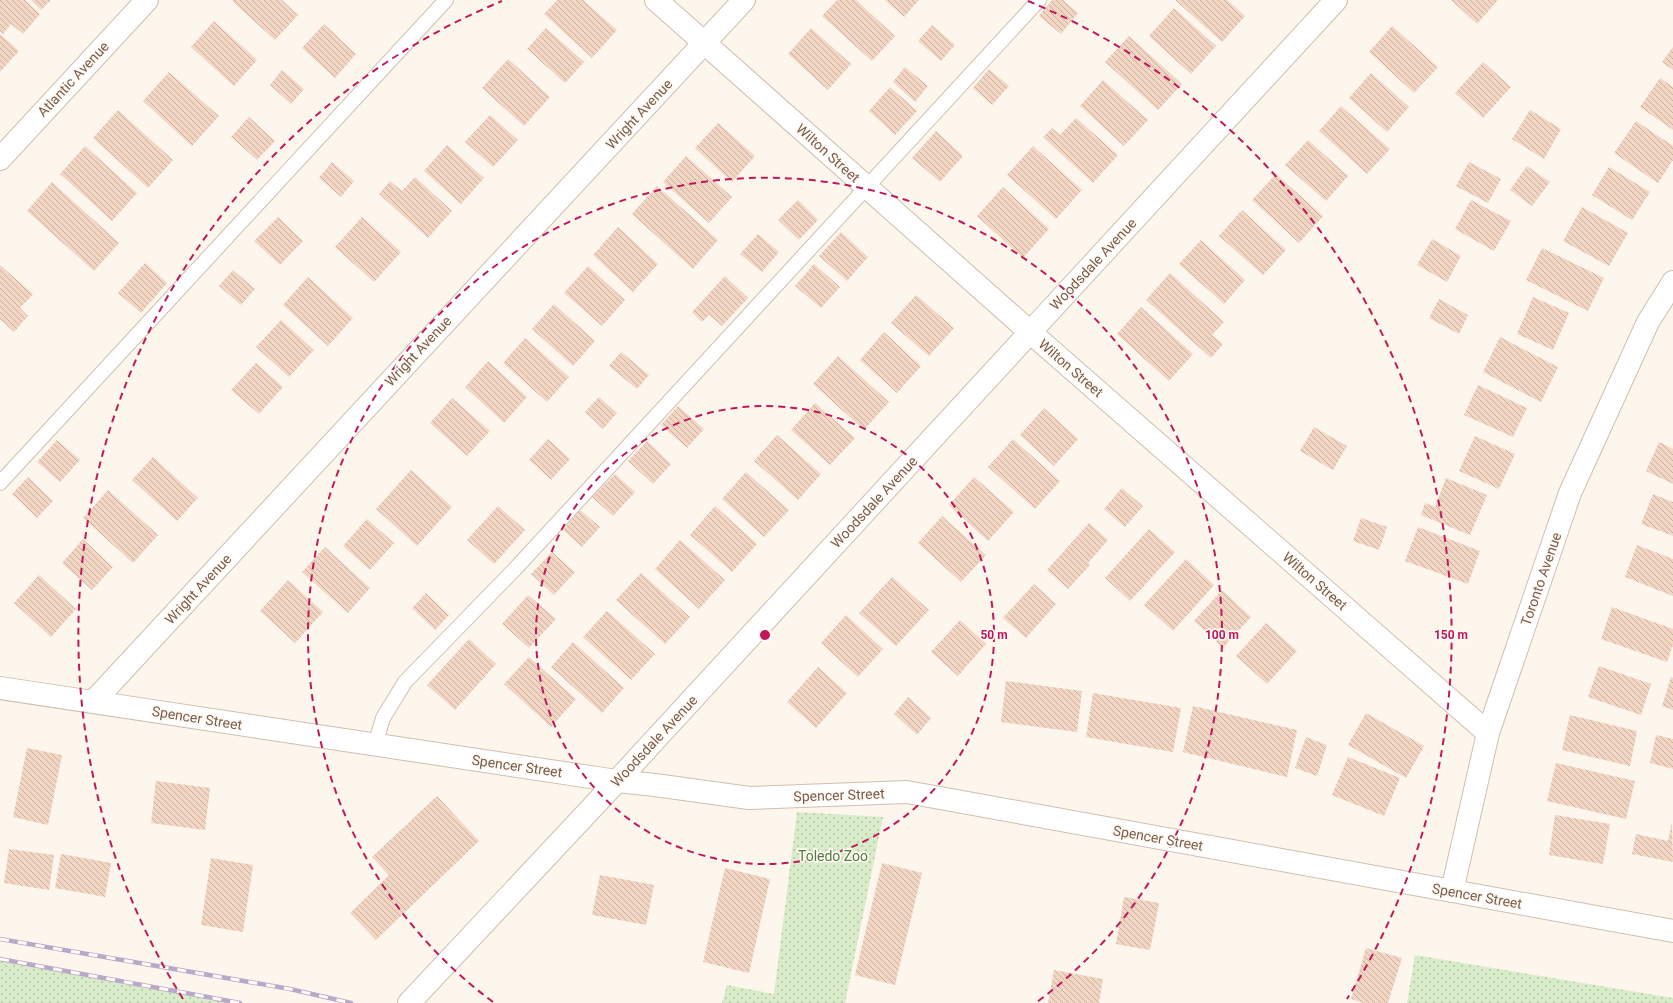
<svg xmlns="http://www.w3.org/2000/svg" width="1673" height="1003" viewBox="0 0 1673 1003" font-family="Roboto,sans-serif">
  <defs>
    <pattern id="grass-dots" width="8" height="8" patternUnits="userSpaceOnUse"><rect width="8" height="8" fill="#d8ecc9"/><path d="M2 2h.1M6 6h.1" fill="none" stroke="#b4c2a5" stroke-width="1.8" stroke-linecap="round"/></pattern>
    <pattern id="building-back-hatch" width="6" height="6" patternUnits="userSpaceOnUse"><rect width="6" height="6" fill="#f3d5c3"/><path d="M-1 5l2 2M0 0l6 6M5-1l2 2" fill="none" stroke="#cab0a1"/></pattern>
  </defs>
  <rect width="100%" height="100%" fill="#fdf6ec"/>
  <!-- grass -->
  <g fill="url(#grass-dots)">
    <polygon points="797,812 883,817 845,1003 722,1003 727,985 774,994"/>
    <polygon points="1415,955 1673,998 1673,1003 1407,1003"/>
    <polygon points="0,959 208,997 236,1003 0,1003"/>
  </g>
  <!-- building -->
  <g fill="url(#building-back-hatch)">
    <polygon points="0,0 25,0 40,14 23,34 11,24 3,34 0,31"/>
    <polygon points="31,0 51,0 41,10"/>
    <polygon points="233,0 282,0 298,15 275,40 232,1"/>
    <polygon points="557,0 583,0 617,30 592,58 544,14"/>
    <polygon points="837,0 856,0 895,36 872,61 822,16"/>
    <polygon points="885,0 919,0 904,17"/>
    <polygon points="1052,0 1063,0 1078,13 1061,34 1039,16"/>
    <polygon points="1175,0 1227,0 1245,16 1222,42"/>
    <polygon points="1451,0 1498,0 1477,24"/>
    <polygon points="1174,8 1216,46 1191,74 1149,36"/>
    <polygon points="214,21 257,60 234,86 191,47"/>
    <polygon points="324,24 356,54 335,78 302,48"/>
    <polygon points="932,25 955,45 941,61 918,41"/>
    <polygon points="1392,26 1438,67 1414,93 1369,52"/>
    <polygon points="546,28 584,62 565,83 527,49"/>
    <polygon points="811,28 851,64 828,90 788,54"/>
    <polygon points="0,34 19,51 0,72"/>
    <polygon points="1129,36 1182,84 1158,110 1105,62"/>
    <polygon points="1673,47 1673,70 1662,62"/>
    <polygon points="508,59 550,97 524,126 482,88"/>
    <polygon points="1483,62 1511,87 1483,118 1455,93"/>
    <polygon points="905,67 928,86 915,102 893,82"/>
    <polygon points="989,69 1009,86 992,105 973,88"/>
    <polygon points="282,70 304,89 291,104 270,85"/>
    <polygon points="169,72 219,116 192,146 143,101"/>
    <polygon points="1371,73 1409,107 1387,132 1349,98"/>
    <polygon points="1660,78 1673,87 1673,130 1640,107"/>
    <polygon points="1103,80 1148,120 1124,146 1080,106"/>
    <polygon points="890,87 917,111 895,135 869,111"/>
    <polygon points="1341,106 1390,149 1367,174 1319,131"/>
    <polygon points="118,110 173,160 148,188 93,138"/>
    <polygon points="1530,110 1561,129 1544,159 1512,139"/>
    <polygon points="490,115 518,140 493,167 465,142"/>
    <polygon points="249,117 275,141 257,160 231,137"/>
    <polygon points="1076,118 1118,155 1093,183 1043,137 1052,128 1060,135"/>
    <polygon points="1636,121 1673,146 1673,160 1658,183 1614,153"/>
    <polygon points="718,123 755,156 732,182 695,148"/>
    <polygon points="936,131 963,156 940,182 912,158"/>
    <polygon points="1308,140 1348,176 1326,201 1285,165"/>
    <polygon points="447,145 484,178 461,204 424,171"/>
    <polygon points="85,146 137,193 112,221 60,174"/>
    <polygon points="1033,146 1082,190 1056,219 1007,175"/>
    <polygon points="686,156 732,197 709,223 663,182"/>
    <polygon points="332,162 354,181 341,197 319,178"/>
    <polygon points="1469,162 1501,179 1488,203 1456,186"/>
    <polygon points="1527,166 1550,182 1532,206 1510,190"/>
    <polygon points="1609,167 1650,192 1632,220 1592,195"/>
    <polygon points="1276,174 1323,216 1299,243 1252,200"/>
    <polygon points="415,177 452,211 428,238 379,194 390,181 402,191"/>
    <polygon points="52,182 119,243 94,271 27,211"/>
    <polygon points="657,186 718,240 693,269 632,214"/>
    <polygon points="1003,187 1049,229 1023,258 977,216"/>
    <polygon points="798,200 818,220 799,240 778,220"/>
    <polygon points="1471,200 1511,221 1494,251 1455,229"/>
    <polygon points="1582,207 1628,233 1609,266 1563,241"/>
    <polygon points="1242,210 1286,250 1263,275 1219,236"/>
    <polygon points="278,217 303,241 280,265 254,241"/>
    <polygon points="362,217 401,252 374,282 335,247"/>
    <polygon points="618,227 658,264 633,292 593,255"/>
    <polygon points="841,232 868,257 847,281 819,256"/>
    <polygon points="758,234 779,252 762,272 740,254"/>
    <polygon points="1432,239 1461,256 1447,282 1417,265"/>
    <polygon points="1201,240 1245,280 1224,304 1179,264"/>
    <polygon points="1542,248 1604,278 1588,311 1526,280"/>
    <polygon points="145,263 167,283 141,313 118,293"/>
    <polygon points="814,264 840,287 821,308 795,286"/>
    <polygon points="0,265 33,294 20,308 28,316 14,332 0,319"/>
    <polygon points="588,266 625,300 602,326 564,293"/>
    <polygon points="233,270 255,289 241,305 219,286"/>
    <polygon points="1170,273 1224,322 1212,335 1223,344 1211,358 1146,300"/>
    <polygon points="725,276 748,298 722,326 709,315 702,322 692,312"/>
    <polygon points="308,277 353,318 328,346 283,305"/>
    <polygon points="916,295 954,328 929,356 891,323"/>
    <polygon points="1533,297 1569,313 1553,350 1517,334"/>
    <polygon points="1439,299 1468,315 1459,334 1429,318"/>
    <polygon points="554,304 595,341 573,366 532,329"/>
    <polygon points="1141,307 1193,354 1169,381 1117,334"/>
    <polygon points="281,320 314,350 289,377 256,347"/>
    <polygon points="884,332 921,366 897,393 860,360"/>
    <polygon points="1500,337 1558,367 1541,402 1483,372"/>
    <polygon points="525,338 569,377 547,402 503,363"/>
    <polygon points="621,352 649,375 637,389 609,366"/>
    <polygon points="838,356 889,402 864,430 813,384"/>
    <polygon points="488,361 527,397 504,423 465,387"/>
    <polygon points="256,363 283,387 259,414 231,390"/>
    <polygon points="1478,385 1527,408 1513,437 1464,415"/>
    <polygon points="599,397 617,413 603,429 585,412"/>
    <polygon points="452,398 490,431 467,456 430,423"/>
    <polygon points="815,403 855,438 830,465 791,430"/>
    <polygon points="678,406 704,429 687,448 661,425"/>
    <polygon points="1044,408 1078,439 1054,466 1020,435"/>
    <polygon points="1314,427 1347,446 1333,470 1300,451"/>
    <polygon points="777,435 821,474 798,500 754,461"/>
    <polygon points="1475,436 1515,454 1499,489 1459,471"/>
    <polygon points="548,439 570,459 551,480 529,460"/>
    <polygon points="1013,439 1060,481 1035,509 988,467"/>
    <polygon points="57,440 80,460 60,482 37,462"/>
    <polygon points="647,441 671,464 653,484 628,461"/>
    <polygon points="1659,442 1673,449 1673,484 1646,471"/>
    <polygon points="153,457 198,498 177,521 132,480"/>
    <polygon points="411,470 452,507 417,546 376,509"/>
    <polygon points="746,472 789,510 764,537 722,499"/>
    <polygon points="615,474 635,492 613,516 592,497"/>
    <polygon points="28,477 53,501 37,518 12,494"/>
    <polygon points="974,477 1014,512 988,541 949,505"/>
    <polygon points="1446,478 1487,495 1470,535 1421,515 1425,503 1435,507"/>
    <polygon points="1122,488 1143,506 1125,527 1104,509"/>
    <polygon points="108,490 158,535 133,563 83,518"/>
    <polygon points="1653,494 1673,502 1673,536 1641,524"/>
    <polygon points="498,506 525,530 494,564 467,540"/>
    <polygon points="715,506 757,544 732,572 690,535"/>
    <polygon points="580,510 600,527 582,547 563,530"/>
    <polygon points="942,516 986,555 961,582 918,543"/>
    <polygon points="1361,518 1387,527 1379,550 1353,541"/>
    <polygon points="367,519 394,543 370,570 343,546"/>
    <polygon points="1089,523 1108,540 1088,563 1090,565 1068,589 1047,570"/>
    <polygon points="1418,527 1480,551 1468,584 1405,561"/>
    <polygon points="1149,529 1175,552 1130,601 1105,578"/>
    <polygon points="83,539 113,567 92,590 62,563"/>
    <polygon points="680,540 725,580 699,609 655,569"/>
    <polygon points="1637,545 1673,559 1673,596 1625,577"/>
    <polygon points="325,547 370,588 348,613 302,572"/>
    <polygon points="552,552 575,572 554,595 531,574"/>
    <polygon points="1186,559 1214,585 1173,631 1144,605"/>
    <polygon points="641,573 690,617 665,644 616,600"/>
    <polygon points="39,575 76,609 51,637 14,603"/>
    <polygon points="892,577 929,610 896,646 859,613"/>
    <polygon points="288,580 323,612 295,643 260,611"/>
    <polygon points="1034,584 1056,604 1026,638 1003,618"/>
    <polygon points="1222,590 1251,617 1223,648 1194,621"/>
    <polygon points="426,593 449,615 435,630 412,608"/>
    <polygon points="528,595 556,619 529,648 502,624"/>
    <polygon points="1612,607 1673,629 1673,645 1667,662 1601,639"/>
    <polygon points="607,611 655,654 631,680 583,637"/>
    <polygon points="846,615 883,649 858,677 821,643"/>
    <polygon points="960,620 986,644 958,676 931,652"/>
    <polygon points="1266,623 1297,651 1267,684 1236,656"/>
    <polygon points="469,639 496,664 455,710 427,685"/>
    <polygon points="573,642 624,688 602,713 551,667"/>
    <polygon points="529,657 576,699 551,727 504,684"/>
    <polygon points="1599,666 1651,684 1641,715 1588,697"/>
    <polygon points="818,667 847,693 816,728 787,702"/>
    <polygon points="1671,677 1673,678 1673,710 1662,706"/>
    <polygon points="1006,681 1082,691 1077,732 1001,722"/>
    <polygon points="1093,693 1181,708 1173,752 1086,737"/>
    <polygon points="908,697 931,718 917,735 894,714"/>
    <polygon points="1193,706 1297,730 1287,777 1183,752"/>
    <polygon points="1366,713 1424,746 1406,778 1348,745"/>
    <polygon points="1570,715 1637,731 1630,766 1562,750"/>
    <polygon points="1656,735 1673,739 1673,769 1650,763"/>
    <polygon points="1306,737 1327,745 1317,776 1295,768"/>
    <polygon points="27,748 62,755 48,825 13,817"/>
    <polygon points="1348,757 1400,778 1384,816 1332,795"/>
    <polygon points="1556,763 1635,781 1626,819 1547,801"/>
    <polygon points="156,781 210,788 205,830 151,823"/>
    <polygon points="437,796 479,841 376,940 350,913 389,875 372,857"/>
    <polygon points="1555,815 1610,824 1603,864 1549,855"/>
    <polygon points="1672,822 1673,862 1632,854 1636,834 1668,841"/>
    <polygon points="9,849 54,855 49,890 4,883"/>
    <polygon points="61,854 111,863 105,897 55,888"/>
    <polygon points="211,858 253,865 243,932 201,925"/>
    <polygon points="882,863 922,873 895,985 855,975"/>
    <polygon points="725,868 770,879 749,973 703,962"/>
    <polygon points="600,875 654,885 646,925 592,915"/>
    <polygon points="1124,897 1159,903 1150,950 1116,944"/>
    <polygon points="1366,948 1402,958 1388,1003 1363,1003 1351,999"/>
    <polygon points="1054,970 1103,979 1099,1003 1048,1003"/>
  </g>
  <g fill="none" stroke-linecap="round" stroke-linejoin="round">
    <!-- service casing -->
    <g stroke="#d1beb0" stroke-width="16">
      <g id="service">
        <polyline points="0,483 446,0"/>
        <polyline points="375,745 383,718 405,682 515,569 1039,0"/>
      </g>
    </g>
    <!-- minor casing -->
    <g stroke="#d1beb0" stroke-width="24">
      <g id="minor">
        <polyline points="656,0 1030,332 1488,733"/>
        <polyline points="0,159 147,0"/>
        <polyline points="0,688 617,781 655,785 749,798 907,792 1673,931"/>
        <polyline points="93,702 744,0"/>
        <polyline points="1452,891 1488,733 1570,493 1648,322 1673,282"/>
      </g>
    </g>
    <!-- tertiary casing -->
    <g stroke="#d1beb0" stroke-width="24">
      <polyline id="tertiary" points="409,1003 617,781 1336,0"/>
    </g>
    <!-- service -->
    <use href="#service" stroke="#fff" stroke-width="14"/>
    <!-- minor -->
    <use href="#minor" stroke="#fff" stroke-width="22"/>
    <!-- tertiary -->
    <use href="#tertiary" stroke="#fff" stroke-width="22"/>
    <!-- rail casing -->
    <g stroke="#b9a8c9" stroke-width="4.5">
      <g id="rail">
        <polyline points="0,939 290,989 351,1003"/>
        <polyline points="0,959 240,1003"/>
      </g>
    </g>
    <!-- rail -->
    <use href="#rail" stroke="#fffaf3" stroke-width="3" stroke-dasharray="9" stroke-linecap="butt"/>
  </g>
  <!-- distance rings -->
  <g fill="none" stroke="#c2185b" stroke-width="2" stroke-dasharray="7 5">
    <circle cx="765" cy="635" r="229"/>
    <path d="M493 1002A457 457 0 1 1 1037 1002"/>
    <path d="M183 999A686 686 0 0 1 502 1M1028 1A686 686 0 0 1 1347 999"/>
  </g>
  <g text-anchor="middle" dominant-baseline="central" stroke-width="3.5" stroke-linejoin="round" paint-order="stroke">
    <!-- street labels -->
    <g font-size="14" fill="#7a5c4d" stroke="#fffaf3">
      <text transform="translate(73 79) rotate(-47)">Atlantic Avenue</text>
      <text transform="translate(639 114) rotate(-47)">Wright Avenue</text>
      <text transform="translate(828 153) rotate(42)">Wilton Street</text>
      <text transform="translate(1093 264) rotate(-47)">Woodsdale Avenue</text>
      <text transform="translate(418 351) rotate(-47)">Wright Avenue</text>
      <text transform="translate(1071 368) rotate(41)">Wilton Street</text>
      <text transform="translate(874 502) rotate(-47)">Woodsdale Avenue</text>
      <text transform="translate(1541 579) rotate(-71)">Toronto Avenue</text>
      <text transform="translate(1315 581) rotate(41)">Wilton Street</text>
      <text transform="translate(198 589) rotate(-47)">Wright Avenue</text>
      <text transform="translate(197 718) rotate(9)">Spencer Street</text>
      <text transform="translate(654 741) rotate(-47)">Woodsdale Avenue</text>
      <text transform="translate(517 766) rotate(8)">Spencer Street</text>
      <text transform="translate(839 795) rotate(-2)">Spencer Street</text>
      <text transform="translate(1158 838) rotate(10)">Spencer Street</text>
      <text transform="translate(1477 896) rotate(10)">Spencer Street</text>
    </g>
    <!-- park labels -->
    <g font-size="14" fill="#537a41" stroke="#fffaf3">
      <text x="833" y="856">Toledo Zoo</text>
    </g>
  </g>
  <circle cx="765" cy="635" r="6" fill="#c2185b" stroke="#fffaf3" stroke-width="2"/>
  <g font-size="12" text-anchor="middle" font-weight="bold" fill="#c2185b" stroke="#fffaf3" stroke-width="3.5" stroke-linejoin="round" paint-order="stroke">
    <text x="994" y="639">50 m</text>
    <text x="1222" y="639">100 m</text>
    <text x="1451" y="639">150 m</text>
  </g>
</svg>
